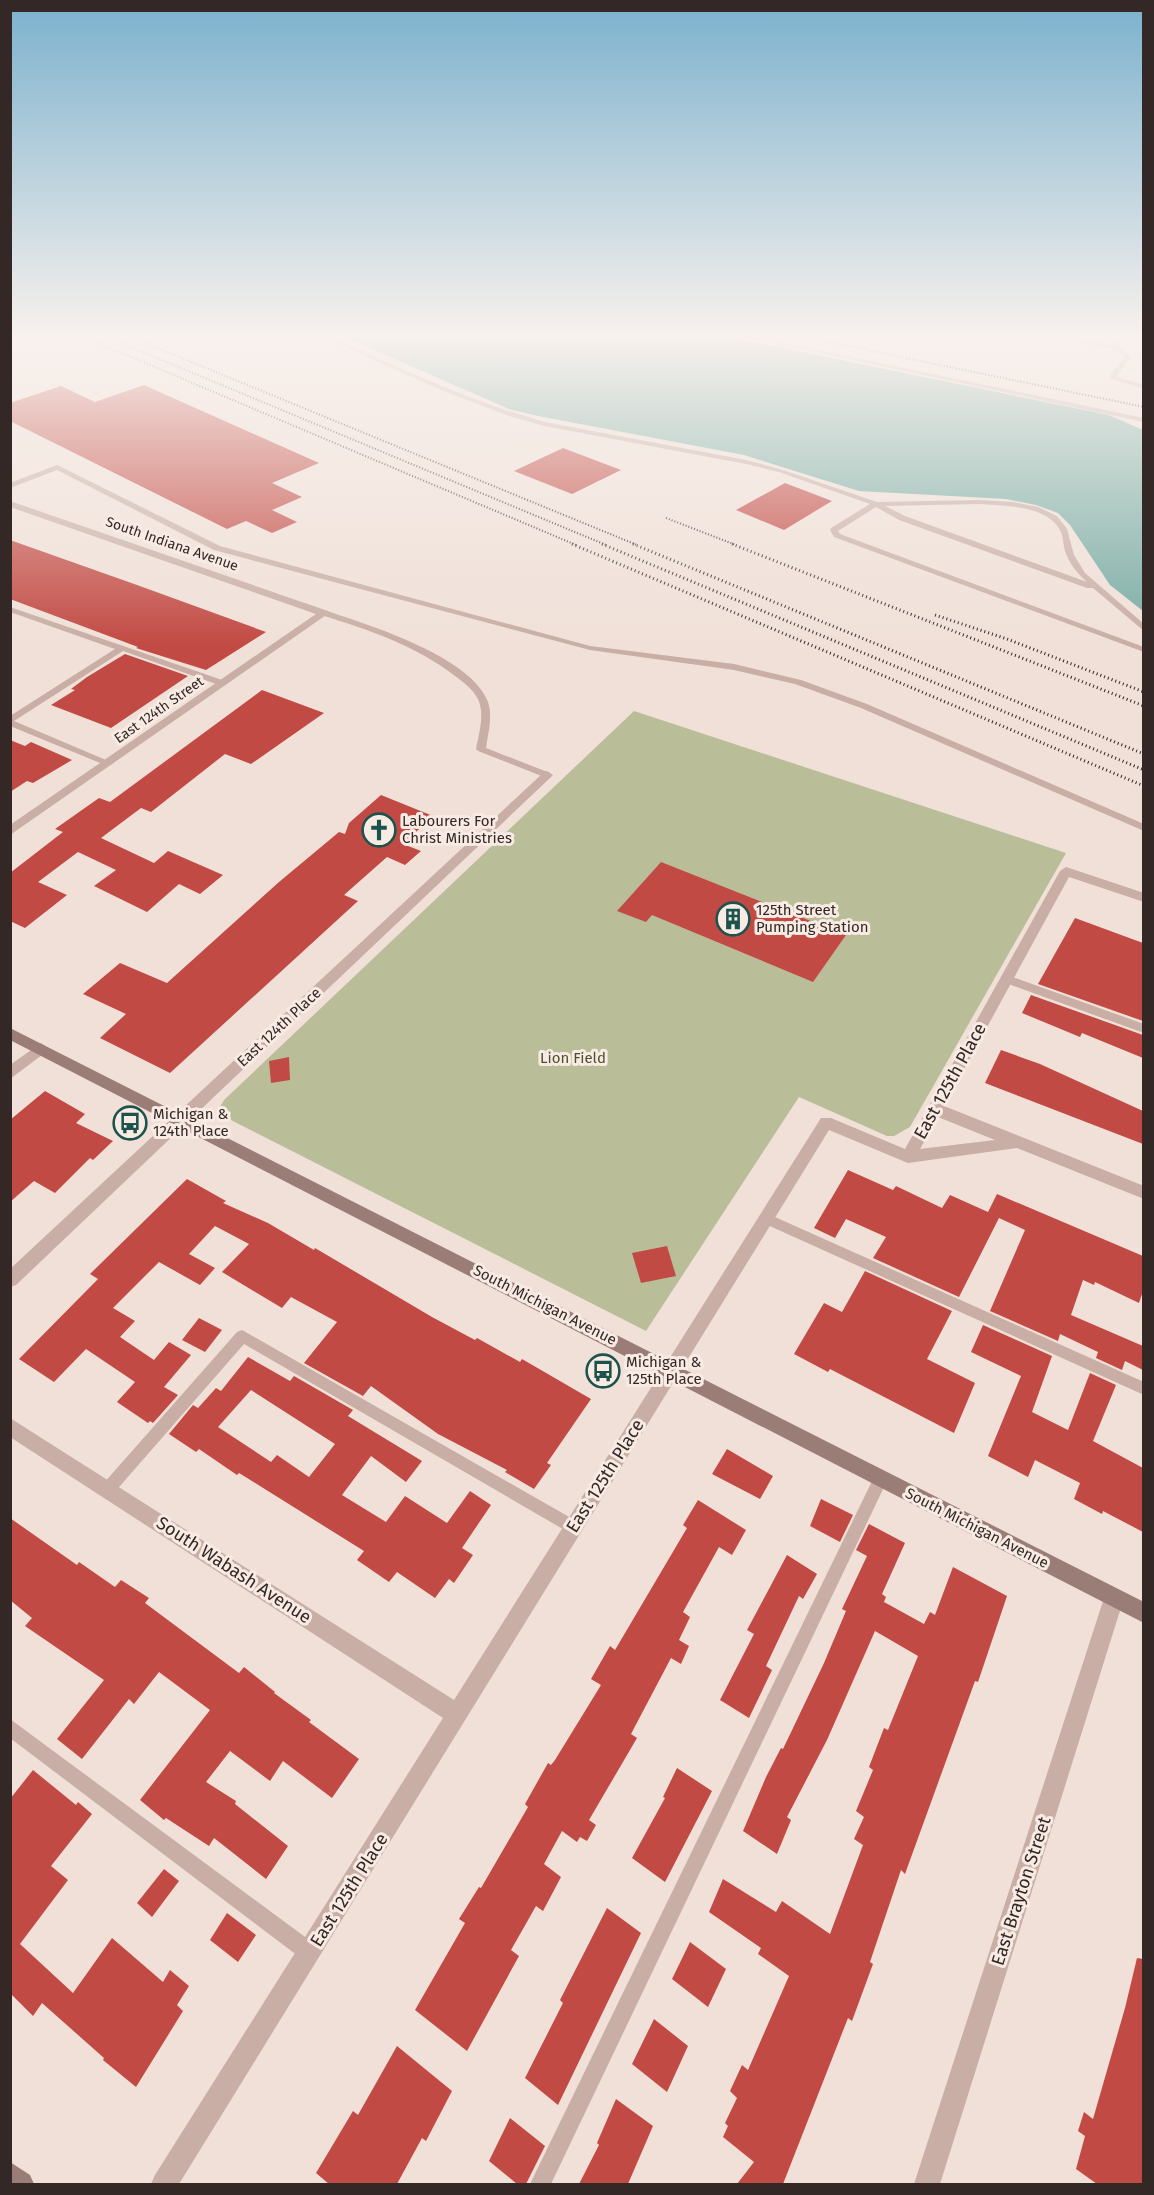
<svg xmlns="http://www.w3.org/2000/svg" width="1154" height="2195" viewBox="0 0 1154 2195" font-family="'Fira Sans',sans-serif">
  <rect width="100%" height="100%" fill="#f0e0d8"/>
  <!-- green -->
  <polygon fill="#b9be99" points="634,711 1066,853 910,1127 894,1136 887,1136 799,1097 646,1331 223,1116 218,1110 224,1100"/>
  <!-- water -->
  <polygon fill="#78aca4" points="347,338 734,338 1109,415 1143,430 1143,611 1110,585 1070,525 1058,513 1036,505 1006,499 859,491 744,455 538,416 509,409"/>
  <!-- building -->
  <g fill="#c24a44" fill-rule="evenodd">
    <polygon points="144,385 319,463 272,483 302,497 272,510 297,522 272,533 246,521 227,529 10,421 10,403 61,386 95,402"/>
    <polygon points="563,448 621,470 572,494 514,471"/>
    <polygon points="785,483 832,501 784,530 736,510"/>
    <polygon points="10,540 137,585 266,632 206,670 136,648 138,647 10,599"/>
    <polygon points="125,654 188,676 111,728 51,705 75,690 71,689 87,677"/>
    <polygon points="262,690 324,713 251,764 225,754 151,812 141,808 101,838 154,863 168,851 223,875 200,894 179,884 147,912 94,886 116,870 78,852 38,882 67,895 25,928 10,921 10,873 63,832 55,829 99,798 110,802"/>
    <polygon points="10,740 25,746 31,742 72,760 33,783 27,781 10,792"/>
    <polygon points="381,795 433,816 403,844 421,851 405,865 387,857 344,895 358,901 170,1073 100,1038 126,1014 83,994 120,963 167,983 279,882 339,832 345,834 349,823"/>
    <polygon points="661,862 846,935 813,982 652,915 646,922 617,911"/>
    <polygon points="1075,918 1143,943 1143,1021 1038,984"/>
    <polygon points="1031,995 1143,1035 1143,1058 1082,1033 1080,1037 1022,1013"/>
    <polygon points="1001,1050 1040,1064 1143,1111 1143,1144 985,1083"/>
    <polygon points="289,1057 290,1080 271,1083 269,1061"/>
    <polygon points="45,1091 85,1114 76,1123 113,1141 93,1160 90,1158 55,1193 34,1181 10,1202 10,1120"/>
    <polygon points="848,1170 893,1190 896,1186 942,1208 950,1195 988,1212 997,1194 1143,1256 1143,1291 1139,1303 1095,1282 1094,1285 1083,1280 1071,1315 1143,1346 1143,1370 1125,1361 1122,1370 1096,1358 1098,1352 1060,1334 1058,1341 990,1311 1025,1230 999,1218 959,1297 873,1258 886,1237 846,1219 835,1238 814,1228"/>
    <polygon points="187,1179 226,1201 223,1203 268,1223 314,1250 315,1248 432,1317 475,1340 477,1338 520,1362 522,1359 591,1399 547,1463 551,1465 534,1489 505,1472 507,1470 438,1434 371,1386 363,1396 304,1363 337,1322 291,1297 282,1308 222,1272 249,1244 215,1226 189,1254 215,1268 200,1285 159,1262 113,1308 135,1321 120,1337 154,1360 169,1342 191,1355 164,1387 178,1395 153,1423 150,1421 148,1423 117,1402 135,1382 86,1349 54,1382 19,1359 98,1279 90,1274"/>
    <polygon points="667,1246 676,1276 641,1283 632,1253"/>
    <polygon points="865,1271 952,1311 927,1359 975,1383 954,1433 830,1369 828,1372 794,1354 824,1303 842,1312"/>
    <polygon points="199,1318 222,1330 205,1352 182,1340"/>
    <polygon points="983,1325 1052,1356 1032,1412 1068,1430 1090,1373 1116,1385 1093,1441 1143,1468 1143,1532 1103,1511 1102,1514 1074,1499 1080,1483 1035,1460 1028,1477 988,1456 1021,1376 971,1352"/>
    <path d="M248,1357L290,1381L294,1376L353,1410L348,1416L422,1461L406,1482L371,1456L342,1495L386,1522L405,1496L447,1523L470,1491L491,1505L462,1548L473,1555L454,1583L449,1579L435,1598L397,1572L389,1582L357,1560L364,1551L239,1473L237,1475L199,1449L196,1452L169,1434L193,1405L198,1408L216,1388L221,1391ZM251,1390L335,1444L309,1477L277,1455L271,1462L218,1427Z"/>
    <polygon points="727,1449 773,1476 760,1499 712,1474"/>
    <polygon points="821,1499 853,1515 840,1542 810,1526"/>
    <polygon points="698,1500 746,1530 732,1555 719,1547 683,1612 690,1617 679,1640 689,1646 681,1664 671,1658 631,1734 637,1738 589,1820 596,1825 587,1841 580,1837 577,1842 562,1831 544,1864 561,1877 543,1911 536,1906 511,1950 519,1956 467,2051 415,2010 465,1923 459,1919 479,1887 481,1888 528,1807 525,1804 548,1763 551,1765 555,1760 601,1685 591,1679 610,1646 615,1650 687,1528 683,1525"/>
    <polygon points="10,1518 77,1565 79,1562 115,1587 121,1580 149,1598 145,1603 239,1673 244,1667 275,1692 274,1693 311,1720 309,1722 359,1759 332,1798 283,1761 270,1781 230,1751 206,1782 236,1801 235,1804 288,1846 266,1879 214,1838 209,1846 166,1818 164,1820 140,1800 210,1710 159,1672 134,1704 129,1699 82,1759 57,1739 104,1680 25,1626 32,1618 10,1600"/>
    <polygon points="869,1524 905,1543 882,1594 886,1597 884,1602 924,1624 930,1612 935,1615 953,1567 1007,1596 978,1682 975,1681 905,1874 901,1870 870,1962 873,1964 852,2021 848,2018 783,2184 737,2184 754,2162 723,2137 728,2126 725,2123 737,2098 730,2091 742,2065 748,2070 789,1976 758,1954 761,1948 709,1912 723,1879 776,1912 782,1901 830,1934 863,1845 854,1839 864,1817 856,1811 873,1770 869,1767 884,1728 888,1730 918,1656 875,1631 827,1740 787,1817 791,1820 777,1854 743,1831 766,1777 781,1748 783,1749 824,1663 846,1611 842,1609 867,1556 856,1550"/>
    <polygon points="787,1555 817,1574 803,1599 799,1596 766,1666 772,1670 749,1718 720,1700 754,1634 747,1630"/>
    <polygon points="677,1768 712,1791 665,1882 632,1858 665,1798 663,1797"/>
    <polygon points="33,1770 76,1805 78,1802 92,1814 51,1866 68,1880 20,1944 73,1993 112,1938 163,1982 170,1970 189,1986 177,2005 183,2011 136,2087 103,2060 104,2058 42,2003 33,2016 10,1993 10,1799"/>
    <polygon points="164,1869 179,1881 152,1917 137,1903"/>
    <polygon points="607,1908 641,1933 558,2105 525,2078 563,2003 560,2000"/>
    <polygon points="227,1913 256,1935 238,1962 210,1940"/>
    <polygon points="690,1942 726,1969 708,2007 672,1979"/>
    <polygon points="1137,1958 1143,1959 1143,2184 1097,2184 1076,2169 1085,2136 1078,2131 1084,2112 1093,2119 1125,2008"/>
    <polygon points="654,2019 688,2046 667,2092 632,2064"/>
    <polygon points="397,2046 452,2091 426,2141 422,2138 397,2184 329,2184 316,2173 353,2111 358,2115"/>
    <polygon points="616,2099 653,2126 628,2184 579,2184 599,2145 597,2143"/>
    <polygon points="510,2118 545,2146 526,2184 517,2184 489,2161"/>
  </g>
  <g fill="none" stroke-linecap="round" stroke-linejoin="round">
    <!-- lane -->
    <g fill="#c8aea5" fill-rule="evenodd">
      <path d="M325,338H333C402,369 471,402 545,422L746,460L783,470L877,502L979,500L1013,502L1038,507L1057,516L1067,529L1074,555L1085,573L1144,624V631L1093,588H1087L899,520L876,507L838,531L840,534L1144,647V652L834,537L830,530L831,528L870,504L779,472L746,464L544,426L509,416L441,390ZM979,504C1004,506 1049,505 1061,532C1064,540 1063,548 1067,556C1071,566 1079,575 1087,582L905,516L885,506Z"/>
      <polygon points="750,338 761,338 1144,418 1144,422"/>
      <polygon points="1051,338 1066,338 1113,345 1117,338 1123,338 1118,344 1131,357 1116,377 1144,385 1144,389 1110,378 1111,374 1125,357 1116,349"/>
      <polygon points="57,465 220,546 590,646 734,664 801,680 867,704 1144,824 1144,831 861,708 795,684 734,670 590,650 214,550 57,470 10,488 10,483"/>
      <polygon points="10,607 225,681 226,683 219,685 123,651 14,721 113,763 111,765 105,765 10,726 10,716 115,649 10,612"/>
      <path d="M321,611H327C369,625 472,657 488,702C493,717 488,733 486,748L550,773V777H544L478,751L476,749C479,733 485,714 478,699C473,689 463,682 455,676C415,645 369,630 321,615Z"/>
      <polygon points="1007,975 1144,1024 1144,1033 1003,982 1001,979 1003,976"/>
      <polygon points="766,1213 1144,1382 1144,1395 761,1222 760,1218 761,1214"/>
      <polygon points="242,1330 578,1522 581,1527 578,1532 573,1535 568,1532 244,1344 113,1494 108,1496 103,1494 100,1489 103,1484 237,1332"/>
      <polygon points="881,1471 886,1473 889,1478 886,1483 551,2184 530,2184 876,1473"/>
      <polygon points="10,1719 316,1945 319,1952 316,1959 309,1962 302,1959 10,1738"/>
    </g>
    <!-- street -->
    <g fill="#c8aea5" fill-rule="evenodd">
      <polygon points="10,501 328,611 329,613 10,835 10,825 316,614 10,507"/>
      <polygon points="547,771 553,775 551,777 16,1285 10,1287 10,1269 543,773"/>
      <path d="M1066,867L1144,893V902L1069,877L944,1106L1144,1186V1199L1017,1148L908,1163L829,1130L179,2184H151L155,2175L443,1718L10,1437V1418L454,1700L821,1118H831L905,1149L1060,871ZM938,1117L995,1140L920,1149Z"/>
      <polygon points="41,1043 48,1048 46,1052 10,1079 10,1065"/>
      <polygon points="1114,1588 1121,1591 1124,1598 940,2184 914,2184 1104,1598 1107,1591"/>
    </g>
    <!-- secondary -->
    <g fill="#9b7d77" fill-rule="evenodd">
      <polygon points="10,1028 1144,1602 1144,1623 10,1040"/>
      <polygon points="10,2162 30,2175 34,2184 10,2184"/>
    </g>
    <!-- rail-far1 -->
    <g stroke="#332826" stroke-width="2" stroke-dasharray="1 2" stroke-linecap="butt">
      <polyline points="86,338 576,545"/>
      <polyline points="109,338 606,545"/>
      <polyline points="133,338 637,545"/>
      <polyline points="809,338 1144,407"/>
      <polyline points="666,518 736,545"/>
    </g>
    <!-- rail -->
    <g stroke="#332826" stroke-width="3" stroke-dasharray="1 3" stroke-linecap="butt">
      <polyline points="572,544 1144,786"/>
      <polyline points="602,544 1144,770"/>
      <polyline points="633,544 1144,754"/>
      <polyline points="732,544 1144,706"/>
      <polyline points="935,615 1007,639 1144,692"/>
    </g>
  </g>
  <!-- sky -->
  <linearGradient id="sky" x2="0" y2="1"><stop stop-color="#7bb1cd"/><stop offset="0.52" stop-color="#f8f1ed"/><stop offset="1" stop-color="#f8f1ed" stop-opacity="0"/></linearGradient>
  <rect width="1154" height="645" fill="url(#sky)"/>
  <!-- icons -->
  <defs>
    <g id="church-ring" transform="scale(1.725)"><circle r="9.5" fill="#f8ebe4" stroke="#1d534d" stroke-width="1.5"/><path d="M-1.2-6h2.4v3.5h3.3v2.4h-3.3V6h-2.4V-.1h-3.3v-2.4h3.3Z" fill="#1d534d"/></g>
    <g id="building-ring" transform="scale(1.725)"><circle r="9.5" fill="#f8ebe4" stroke="#1d534d" stroke-width="1.5"/><path d="M-4-6H4V6H1V3H-1V6H-4ZM-2.5-4.3h1.7v1.8h-1.7ZM.8-4.3h1.7v1.8H.8ZM-2.5-1h1.7V.8h-1.7ZM.8-1h1.7V.8H.8Z" fill="#1d534d"/></g>
    <g id="bus-ring" transform="scale(1.725)"><circle r="9.5" fill="#f8ebe4" stroke="#1d534d" stroke-width="1.5"/><path d="M-5-6H5V4H4V6H2V4H-2V6H-4V4H-5ZM-3.5-4V0h7V-4ZM-3.5 1.2v1.5H-2V1.2ZM2 1.2v1.5H3.5V1.2Z" fill="#1d534d"/></g>
  </defs>
  <g fill-rule="evenodd">
    <use href="#church-ring" x="379" y="830"/>
    <use href="#building-ring" x="733" y="919"/>
    <use href="#bus-ring" x="130" y="1123"/>
    <use href="#bus-ring" x="603" y="1371"/>
  </g>
  <g text-anchor="middle" dominant-baseline="central" stroke-width="6" stroke-linejoin="round" paint-order="stroke">
    <!-- far-street labels -->
    <g font-size="14" fill="#332826" stroke="#f8ebe4">
      <text transform="translate(172 544) rotate(19)">South Indiana Avenue</text>
      <text transform="translate(159 710) rotate(-35)">East 124th Street</text>
    </g>
    <!-- poi labels -->
    <g font-size="15" fill="#332826" stroke="#f8ebe4" text-anchor="start">
      <text x="402" y="821">Labourers For<tspan x="402" dy="17">Christ Ministries</tspan></text>
      <text x="756" y="910">125th Street<tspan x="756" dy="17">Pumping Station</tspan></text>
      <text x="153" y="1114">Michigan &amp;<tspan x="153" dy="17">124th Place</tspan></text>
      <text x="626" y="1362">Michigan &amp;<tspan x="626" dy="17">125th Place</tspan></text>
    </g>
    <!-- street labels -->
    <g font-size="15" fill="#332826" stroke="#f8ebe4">
      <text transform="translate(279 1027) rotate(-43)">East 124th Place</text>
      <text transform="translate(545 1305) rotate(27)">South Michigan Avenue</text>
      <text transform="translate(977 1528) rotate(27)">South Michigan Avenue</text>
    </g>
    <!-- park labels -->
    <g font-size="15" fill="#4a512b" stroke="#f8ebe4">
      <text x="573" y="1058">Lion Field</text>
    </g>
    <!-- near-street labels -->
    <g font-size="18" fill="#332826" stroke="#f8ebe4">
      <text transform="translate(950 1081) rotate(-61)">East 125th Place</text>
      <text transform="translate(605 1476) rotate(-58)">East 125th Place</text>
      <text transform="translate(234 1570) rotate(33)">South Wabash Avenue</text>
      <text transform="translate(349 1890) rotate(-58)">East 125th Place</text>
      <text transform="translate(1021 1891) rotate(-72)">East Brayton Street</text>
    </g>
  </g>
  <!-- border -->
  <rect width="1154" height="2195" fill="none" stroke="#332826" stroke-width="24"/>
</svg>
